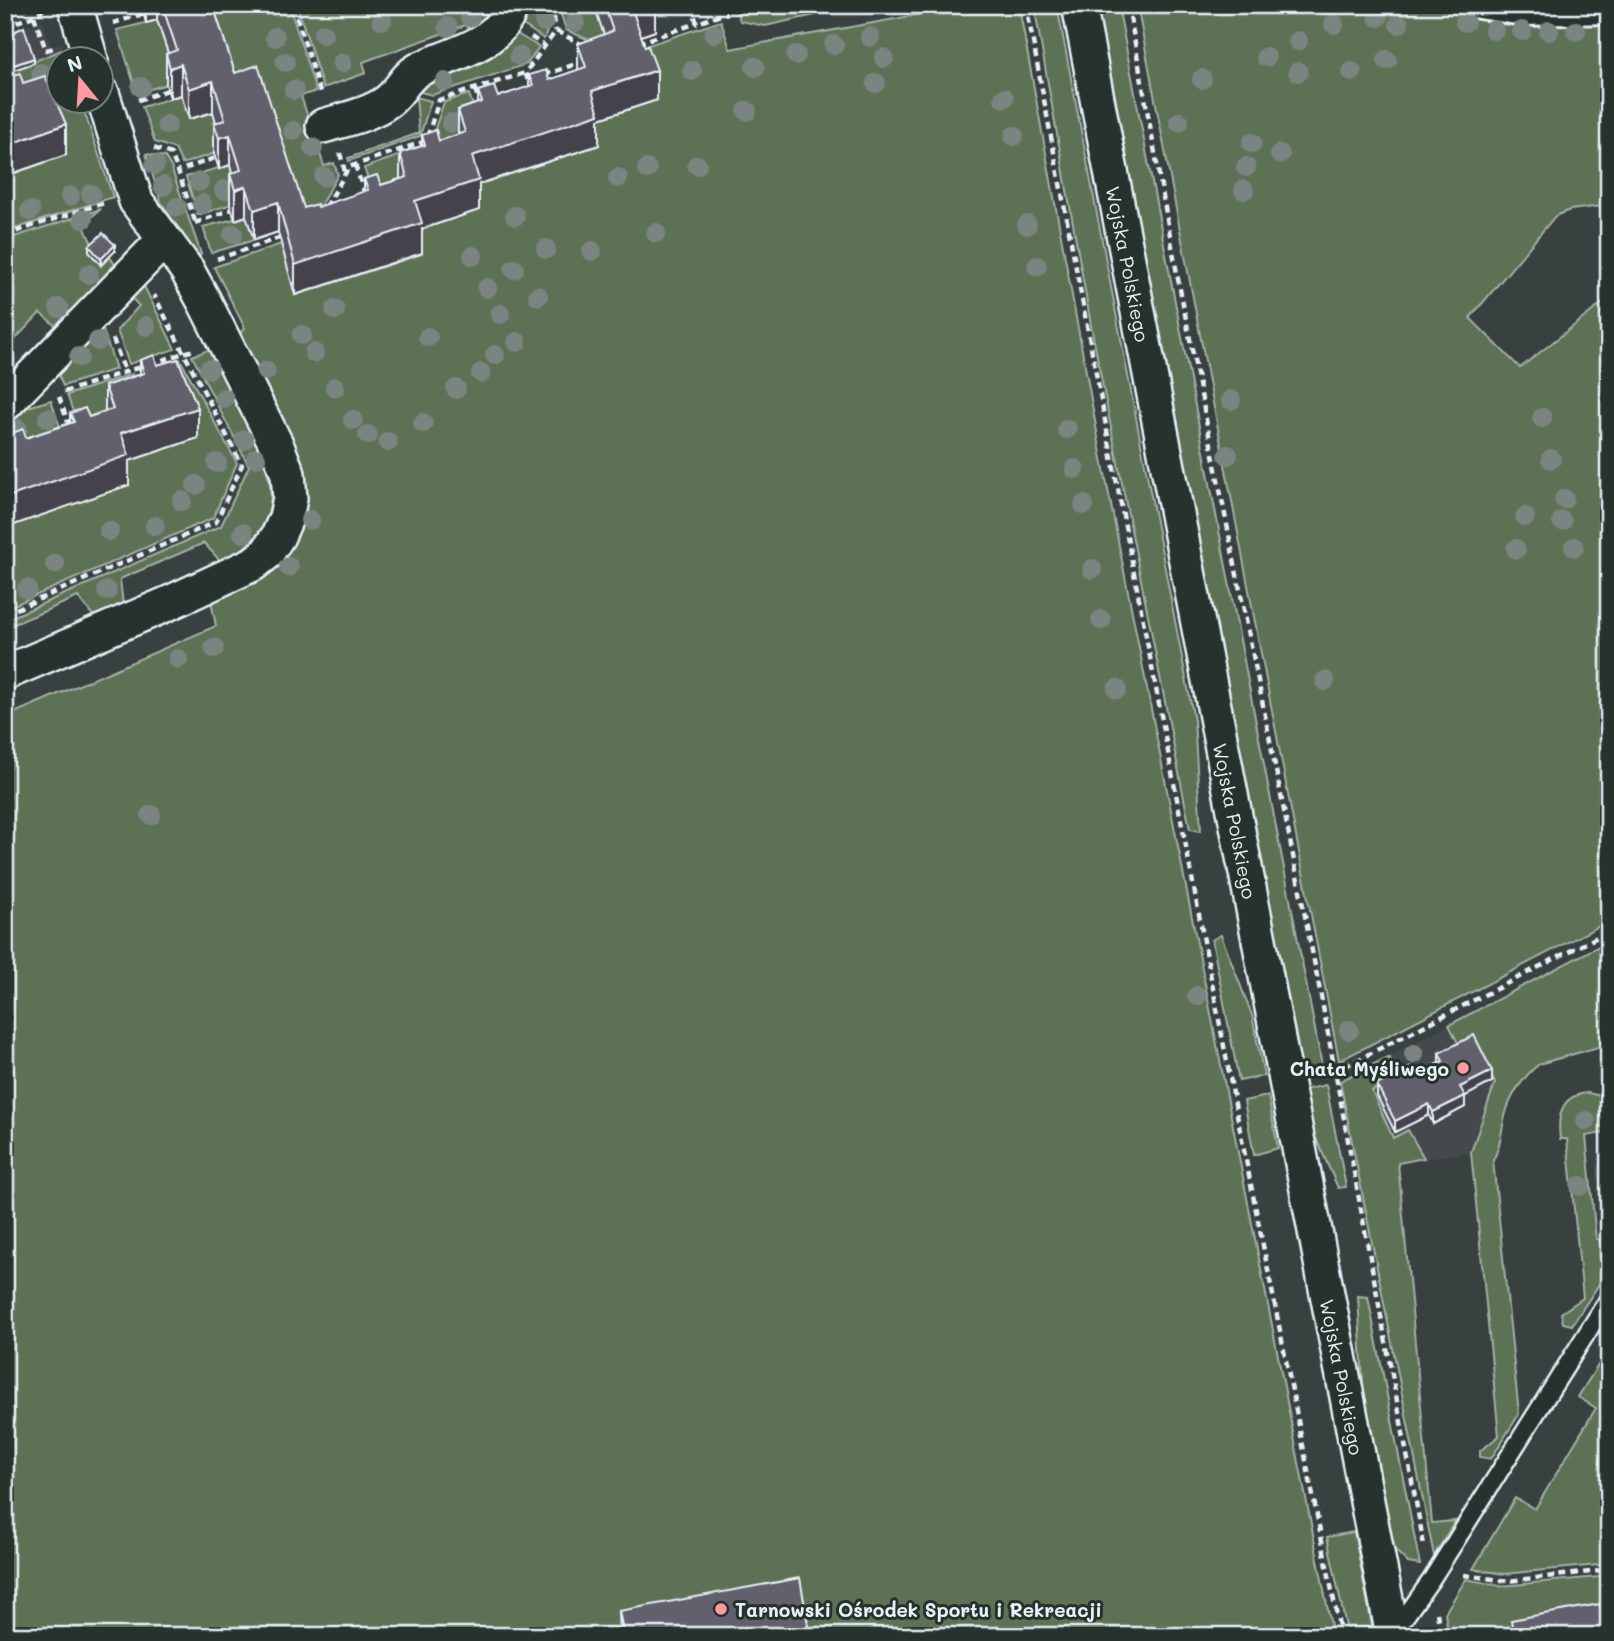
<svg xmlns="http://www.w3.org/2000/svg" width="1614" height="1641" viewBox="0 0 1614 1641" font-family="Mali,sans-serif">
  <rect width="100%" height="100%" fill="#384040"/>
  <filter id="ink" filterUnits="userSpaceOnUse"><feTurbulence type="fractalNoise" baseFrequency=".0143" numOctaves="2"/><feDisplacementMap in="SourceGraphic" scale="14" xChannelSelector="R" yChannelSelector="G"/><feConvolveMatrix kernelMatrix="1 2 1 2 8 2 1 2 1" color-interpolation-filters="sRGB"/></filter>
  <g filter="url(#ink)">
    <!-- built -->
    <g fill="#454a4d">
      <polygon points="43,21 51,46 62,43 64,49 5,73 5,33"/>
      <polygon points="1609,940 1609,1001 1604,1002 1599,946"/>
      <polygon points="1449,1025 1459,1045 1473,1038 1495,1083 1471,1152 1380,1165 1365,1068"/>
    </g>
    <!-- green -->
    <g fill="#5d7154" stroke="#a2b1a6" stroke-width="2">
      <polygon points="203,5 289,5 316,91 301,96 324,166 334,163 338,175 311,221 235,103"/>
      <polygon points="297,5 500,5 475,33 466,25 363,62 366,73 323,88"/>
      <polygon points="524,5 545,5 549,26 544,39 517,21"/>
      <polygon points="558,5 594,5 607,44 603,46 566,30"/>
      <polygon points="735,5 843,5 843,9 765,26 740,21"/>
      <polygon points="1034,5 1057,5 1194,720 1201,831 1190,829 1093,336"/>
      <polygon points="1094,5 1118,5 1322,1066 1299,1070"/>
      <polygon points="1137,5 1459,5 1469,10 1609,17 1609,205 1570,210 1555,216 1470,318 1520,368 1609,298 1609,921 1339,1061"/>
      <polygon points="966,6 1020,12 1102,459 1333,1636 5,1636 5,717 216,626 211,601 289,541 237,336 245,328 214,267 281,244 296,295 422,254 415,231 472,186 599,145 592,121 636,49 721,21 730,49"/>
      <polygon points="157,20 177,81 137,93 117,30"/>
      <polygon points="512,31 539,47 527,64 432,95 417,91 420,85"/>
      <polygon points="64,49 68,59 60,60 60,102 81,102 113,197 5,232 5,176 66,155 5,79 5,73"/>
      <polygon points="469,94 482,132 429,146 444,102"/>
      <polygon points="181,95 190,119 213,112 225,150 182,164 175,149 155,142 142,107"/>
      <polygon points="416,97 431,101 420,136 349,161 348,158 419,133"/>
      <polygon points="417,149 381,215 364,168"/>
      <polygon points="146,154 165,157 171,167 201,254 197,257 161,202"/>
      <polygon points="230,165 241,201 198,215 186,177"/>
      <polygon points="101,209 83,224 101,264 110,257 117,268 60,329 40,313 5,350 5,240"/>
      <polygon points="246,216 254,240 211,253 203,227"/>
      <polygon points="140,278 175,349 129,364 117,330 139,306 127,293"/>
      <polygon points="100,321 116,369 63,386 56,368"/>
      <path d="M211,349C223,373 235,397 247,422C276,481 289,524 222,563L204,543L120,579L123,605L95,618L78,597L5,628V620L221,526L249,466L192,356Z"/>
      <polygon points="180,359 237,463 213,518 5,609 5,528 128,485 121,463 145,370"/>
      <polygon points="132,374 142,404 83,439 67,395"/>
      <polygon points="51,400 69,454 26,469 11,423 28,407"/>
      <polygon points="1221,935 1252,1015 1264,1076 1239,1081 1212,940"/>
      <path d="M1599,946L1604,1001H1609V1044L1539,1064C1523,1077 1510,1096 1505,1116C1501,1131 1501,1147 1493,1160L1519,1414L1491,1459L1480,1457V1451L1499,1436L1471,1152L1495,1083L1473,1039L1459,1045L1449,1025Z"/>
      <polygon points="1388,1057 1403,1074 1372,1091 1393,1138 1408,1130 1424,1158 1398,1163 1432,1523 1455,1521 1434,1556 1340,1081"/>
      <polygon points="1326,1085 1346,1187 1338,1188 1311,1127 1303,1090"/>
      <path d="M1588,1093L1609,1098V1132L1586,1136L1596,1239L1609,1241V1269L1572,1325L1563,1323L1561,1313L1583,1298L1567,1139H1560C1557,1115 1561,1095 1588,1093Z"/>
      <polygon points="1268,1096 1278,1148 1254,1155 1244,1101"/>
      <polygon points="1358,1296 1368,1297 1420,1565 1408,1563 1393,1548 1364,1400"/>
      <polygon points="1609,1348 1609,1564 1504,1574 1473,1569 1515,1498 1535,1509 1596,1408 1578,1397"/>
      <polygon points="1354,1532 1374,1636 1348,1636 1327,1537"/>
      <polygon points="1609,1576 1609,1636 1511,1632 1512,1636 1449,1636 1445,1613 1466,1579 1501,1586"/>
    </g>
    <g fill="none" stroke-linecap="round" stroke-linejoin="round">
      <!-- service casing -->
      <g stroke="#e8f1f8" stroke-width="21">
        <polyline id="service" points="1395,1631 1431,1580 1609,1298"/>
      </g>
      <!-- pedestrian casing -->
      <g stroke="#e8f1f8" stroke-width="30">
        <polyline id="pedestrian" points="1473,5 1523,13 1609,11"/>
      </g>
      <!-- minor casing -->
      <g stroke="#e8f1f8" stroke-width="38">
        <g id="minor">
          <polyline points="75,5 91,60"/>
          <polyline points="1079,5 1393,1636"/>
          <path d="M323,126C343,120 371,114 388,101C400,92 405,77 418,70C451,53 499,47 512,5"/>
          <polyline points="5,404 164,240"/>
          <polyline points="5,673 167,604 253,564 267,553 278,536 286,518 290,498 288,474 276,444 204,301 187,270 136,201 102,93"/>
        </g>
      </g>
      <!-- path -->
      <g stroke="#e8f1f8" stroke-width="4.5" stroke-dasharray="7 5" stroke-linecap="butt">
        <polyline points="293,5 321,95"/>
        <polyline points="552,5 556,31"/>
        <polyline points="691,5 697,23 727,13"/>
        <polyline points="1011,5 1026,7"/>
        <polyline points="1026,5 1239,1125 1341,1636"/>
        <polyline points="1128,5 1178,279 1320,991 1424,1545"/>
        <polyline points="34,16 46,50 54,48"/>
        <polyline points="113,23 143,14"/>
        <polyline points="5,26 34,16 43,10"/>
        <polyline points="531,37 545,46"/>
        <polyline points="638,43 697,23"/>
        <polyline points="544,75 582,62"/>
        <polyline points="528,80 525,73 556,31 583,45"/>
        <polyline points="475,89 480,105"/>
        <polyline points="138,100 168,90"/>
        <polyline points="154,148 171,154 178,171"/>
        <polyline points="340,153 345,172"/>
        <polyline points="355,165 365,194"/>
        <polyline points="326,207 349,167 426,141 439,100 525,73"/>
        <polyline points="195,221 178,171 215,158"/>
        <polyline points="195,223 232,209"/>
        <polyline points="5,235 104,203"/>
        <polyline points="217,259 279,238"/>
        <polyline points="113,339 125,372"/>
        <polyline points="151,364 184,353 154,295"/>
        <polyline points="64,392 143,366"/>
        <polyline points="59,397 70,428"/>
        <polyline points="5,614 216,522 242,465 184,353 194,350"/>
        <polyline points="1334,1072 1609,931"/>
        <polyline points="1464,1575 1508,1581 1609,1570"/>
        <polyline points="1437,1613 1441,1636"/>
      </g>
      <!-- service -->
      <use href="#service" stroke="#26332d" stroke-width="16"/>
      <!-- pedestrian -->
      <use href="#pedestrian" stroke="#26332d" stroke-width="24"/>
      <!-- minor -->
      <use href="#minor" stroke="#26332d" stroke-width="33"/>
    </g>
    <!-- trees -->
    <g fill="#7a8581">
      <circle cx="470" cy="17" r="10"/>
      <circle cx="1378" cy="17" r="10"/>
      <circle cx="382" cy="20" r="10"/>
      <circle cx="544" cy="22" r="10"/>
      <circle cx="575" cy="22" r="10"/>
      <circle cx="1465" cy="22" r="10"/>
      <circle cx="1334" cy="24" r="10"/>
      <circle cx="1399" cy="24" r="10"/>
      <circle cx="448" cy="27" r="10"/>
      <circle cx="1494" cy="30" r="10"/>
      <circle cx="1522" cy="31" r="10"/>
      <circle cx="1549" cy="31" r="10"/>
      <circle cx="1576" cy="31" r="10"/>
      <circle cx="323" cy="34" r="10"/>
      <circle cx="714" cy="34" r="10"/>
      <circle cx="275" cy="37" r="10"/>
      <circle cx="870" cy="37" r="10"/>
      <circle cx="1298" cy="41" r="10"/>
      <circle cx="834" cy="45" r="10"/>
      <circle cx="796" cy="55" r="10"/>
      <circle cx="519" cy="56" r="10"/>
      <circle cx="1266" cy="57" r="10"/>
      <circle cx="884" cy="58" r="10"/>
      <circle cx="1387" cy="60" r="10"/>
      <circle cx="285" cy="62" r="10"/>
      <circle cx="342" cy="63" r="10"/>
      <circle cx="755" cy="67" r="10"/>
      <circle cx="692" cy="71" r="10"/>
      <circle cx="1298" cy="72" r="10"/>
      <circle cx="1352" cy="72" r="10"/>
      <circle cx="41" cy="73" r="10"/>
      <circle cx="1202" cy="79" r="10"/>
      <circle cx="445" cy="82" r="10"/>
      <circle cx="876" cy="83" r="10"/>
      <circle cx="141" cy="87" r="10"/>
      <circle cx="294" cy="90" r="10"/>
      <circle cx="1004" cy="98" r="10"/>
      <circle cx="747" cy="111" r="10"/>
      <circle cx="1179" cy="122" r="10"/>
      <circle cx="451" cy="123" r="10"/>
      <circle cx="167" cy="125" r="10"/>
      <circle cx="293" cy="131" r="10"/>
      <circle cx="1014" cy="136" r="10"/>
      <circle cx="1252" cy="143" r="10"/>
      <circle cx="313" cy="148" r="10"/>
      <circle cx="1280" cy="154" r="10"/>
      <circle cx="155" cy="165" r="10"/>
      <circle cx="697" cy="165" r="10"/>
      <circle cx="1246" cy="167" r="10"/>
      <circle cx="647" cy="169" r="10"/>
      <circle cx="324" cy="177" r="10"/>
      <circle cx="618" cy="178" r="10"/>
      <circle cx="199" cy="182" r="10"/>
      <circle cx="163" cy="186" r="10"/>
      <circle cx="224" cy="190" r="10"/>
      <circle cx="1244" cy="190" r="10"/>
      <circle cx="91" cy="194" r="10"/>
      <circle cx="70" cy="196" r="10"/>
      <circle cx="202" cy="204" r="10"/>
      <circle cx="177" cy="207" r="10"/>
      <circle cx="30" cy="211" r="10"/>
      <circle cx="515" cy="216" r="10"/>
      <circle cx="83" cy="219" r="10"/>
      <circle cx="1027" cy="225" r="10"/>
      <circle cx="656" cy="233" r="10"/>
      <circle cx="233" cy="234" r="10"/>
      <circle cx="546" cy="249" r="10"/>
      <circle cx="592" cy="251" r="10"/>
      <circle cx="473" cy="256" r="10"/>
      <circle cx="1037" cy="266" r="10"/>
      <circle cx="514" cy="269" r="10"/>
      <circle cx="89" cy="274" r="10"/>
      <circle cx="487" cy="288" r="10"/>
      <circle cx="538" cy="296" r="10"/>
      <circle cx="59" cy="308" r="10"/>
      <circle cx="335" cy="310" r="10"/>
      <circle cx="500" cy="314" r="10"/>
      <circle cx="146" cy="326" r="10"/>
      <circle cx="302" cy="335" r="10"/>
      <circle cx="428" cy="337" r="10"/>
      <circle cx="98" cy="341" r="10"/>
      <circle cx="517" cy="342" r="10"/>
      <circle cx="314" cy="353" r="10"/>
      <circle cx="495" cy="355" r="10"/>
      <circle cx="79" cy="357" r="10"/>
      <circle cx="209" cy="369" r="10"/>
      <circle cx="266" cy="371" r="10"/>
      <circle cx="481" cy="373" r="10"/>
      <circle cx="335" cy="387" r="10"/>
      <circle cx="456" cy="389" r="10"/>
      <circle cx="224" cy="398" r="10"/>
      <circle cx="1231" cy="400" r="10"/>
      <circle cx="48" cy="418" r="10"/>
      <circle cx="1542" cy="418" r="10"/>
      <circle cx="353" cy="420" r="10"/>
      <circle cx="423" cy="423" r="10"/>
      <circle cx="18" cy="429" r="10"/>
      <circle cx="1067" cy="429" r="10"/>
      <circle cx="368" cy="435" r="10"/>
      <circle cx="244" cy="440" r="10"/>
      <circle cx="388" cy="442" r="10"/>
      <circle cx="1228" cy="455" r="10"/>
      <circle cx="256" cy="458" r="10"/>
      <circle cx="1551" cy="459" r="10"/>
      <circle cx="217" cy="463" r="10"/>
      <circle cx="1075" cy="469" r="10"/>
      <circle cx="196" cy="485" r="10"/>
      <circle cx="1564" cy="499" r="10"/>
      <circle cx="182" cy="501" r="10"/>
      <circle cx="1084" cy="505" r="10"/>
      <circle cx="1525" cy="517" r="10"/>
      <circle cx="310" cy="520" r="10"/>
      <circle cx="1562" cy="521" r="10"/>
      <circle cx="155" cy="526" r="10"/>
      <circle cx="109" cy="531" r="10"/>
      <circle cx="243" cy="533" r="10"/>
      <circle cx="1574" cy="547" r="10"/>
      <circle cx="1516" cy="549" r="10"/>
      <circle cx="55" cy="564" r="10"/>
      <circle cx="289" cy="567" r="10"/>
      <circle cx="1092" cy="569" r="10"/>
      <circle cx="27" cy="589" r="10"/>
      <circle cx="107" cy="591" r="10"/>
      <circle cx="1101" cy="620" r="10"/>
      <circle cx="214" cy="648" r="10"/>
      <circle cx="178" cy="659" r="10"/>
      <circle cx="1325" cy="681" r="10"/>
      <circle cx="1117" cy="689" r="10"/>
      <circle cx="151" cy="815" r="10"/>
      <circle cx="1197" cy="996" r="10"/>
      <circle cx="1349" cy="1030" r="10"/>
      <circle cx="1414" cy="1054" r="10"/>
      <circle cx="1586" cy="1121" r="10"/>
      <circle cx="1580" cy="1186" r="10"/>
    </g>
    <!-- wall -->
    <g fill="#54535d" stroke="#e8f1f8" stroke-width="2">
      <polygon points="141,5 213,5 235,73 304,208 318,207 364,192 364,179 381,185 400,179 400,153 422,146 422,135 439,141 458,135 458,110 478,103 478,91 498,97 529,87 529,75 549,80 578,70 578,44 604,35 594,5 655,5 655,31 641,36 657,100 599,119 599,145 479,184 479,210 422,229 422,253 295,295 278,232 254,240 246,216 235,220 230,204 230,174 232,173 230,165 219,169 214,154 214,123 216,122 213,112 189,119 181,95 170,98 166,84 166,54 168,53 157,20 146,23"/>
      <polygon points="5,78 23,83 66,155 5,176"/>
      <polygon points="89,246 115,251 101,265 89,252"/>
      <polygon points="140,360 157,365 198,438 129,461 129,485 7,445 7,435 26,438 70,423 70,413 89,417 105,411 105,386 140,374"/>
      <polygon points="1439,1053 1492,1082 1465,1096 1465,1107 1433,1124 1429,1115 1395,1132 1377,1096 1377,1085 1418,1074 1439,1063"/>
      <polygon points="619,1611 810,1636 620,1636"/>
    </g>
    <!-- shaded-wall -->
    <g fill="#45434c" stroke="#e8f1f8" stroke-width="2">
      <polygon points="146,5 157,5 157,20 146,23"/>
      <polygon points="642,5 655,5 655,31 632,39 632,9"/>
      <polygon points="34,58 34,63 5,73 5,68"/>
      <polygon points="181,64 181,95 170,98 170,68"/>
      <polygon points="657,70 657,100 599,119 599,145 479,184 479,210 422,229 422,253 295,295 295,265 472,156 592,91"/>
      <polygon points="213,81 213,112 189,119 189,89"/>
      <polygon points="66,124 66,155 5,176 5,146"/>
      <polygon points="230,135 230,165 219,169 219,138"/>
      <polygon points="246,186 246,216 235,220 235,190"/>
      <polygon points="278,202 278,232 254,240 254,210"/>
      <polygon points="115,245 115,251 101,265 101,259"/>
      <polygon points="198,408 198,438 129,461 129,485 5,528 5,498 121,433"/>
      <polygon points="1492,1071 1492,1082 1460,1099 1460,1087"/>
      <polygon points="1465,1096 1465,1107 1433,1124 1433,1112"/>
      <polygon points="1429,1104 1429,1115 1395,1132 1395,1121"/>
    </g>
    <!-- building -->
    <g fill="#62606c" stroke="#e8f1f8" stroke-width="2">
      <polygon points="162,5 213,5 235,73 258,65 304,208 317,204 318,207 368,190 364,179 377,175 381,185 407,177 400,153 425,145 422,135 436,130 439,141 465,132 458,110 482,102 478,91 494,86 498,97 533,85 529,75 546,70 549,80 586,67 578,44 613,31 604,5 642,5 632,9 645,47 648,46 657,70 592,91 599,114 472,156 479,180 415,201 422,223 295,265 278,202 254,210 246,186 235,190 230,174 241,170 230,135 219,138 214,123 225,120 213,81 189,89 181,64 170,68 166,54 177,50"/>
      <polygon points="24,27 34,58 5,68 5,36"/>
      <polygon points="20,73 23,83 45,76 66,124 5,146 5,93 9,92 5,78"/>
      <polygon points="103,233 115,245 101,259 89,246"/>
      <polygon points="154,355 157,365 178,359 198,408 121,433 129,455 5,498 5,446 10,444 7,435 23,429 26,438 74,422 70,413 85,408 89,417 113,409 105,386 144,373 140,360"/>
      <polygon points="1607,940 1609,940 1609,959"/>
      <polygon points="1474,1035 1492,1071 1460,1087 1465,1096 1433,1112 1429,1104 1395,1121 1377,1085 1413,1066 1418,1074 1443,1061 1439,1053"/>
      <polygon points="800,1578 810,1636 624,1636 619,1611"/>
      <polygon points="1600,1604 1605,1636 1514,1636 1511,1620"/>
    </g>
  </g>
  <!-- markers -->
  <g fill="#ff9aa2" stroke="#26332d" stroke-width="2.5">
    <circle cx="1463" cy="1068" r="7"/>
    <circle cx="721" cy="1609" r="7"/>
  </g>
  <g text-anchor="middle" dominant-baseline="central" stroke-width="6" stroke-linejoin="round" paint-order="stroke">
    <!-- street labels -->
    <g font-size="19" fill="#e8f1f8" stroke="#26332d">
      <text transform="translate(1128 264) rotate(79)">Wojska Polskiego</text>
      <text transform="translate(1235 821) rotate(79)">Wojska Polskiego</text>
      <text transform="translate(1342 1377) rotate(79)">Wojska Polskiego</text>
    </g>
    <!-- poi labels -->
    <g font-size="19" font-weight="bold" fill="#e8f1f8" stroke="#26332d" text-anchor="end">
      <text x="1449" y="1068">Chata Myśliwego</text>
      <text x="735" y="1609" text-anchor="start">Tarnowski Ośrodek Sportu i Rekreacji</text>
    </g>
  </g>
  <!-- margin -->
  <rect width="1614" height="1641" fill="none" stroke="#26332d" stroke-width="28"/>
  <rect x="14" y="14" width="1586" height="1613" fill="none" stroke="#e8f1f8" stroke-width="2.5" filter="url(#ink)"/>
  <!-- north arrow -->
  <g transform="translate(80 80) rotate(342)"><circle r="33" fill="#26332d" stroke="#747f7e" stroke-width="2"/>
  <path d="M0-5L12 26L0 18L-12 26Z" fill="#ff9aa2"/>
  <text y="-10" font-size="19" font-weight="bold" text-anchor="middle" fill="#e8f1f8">N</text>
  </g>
</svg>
